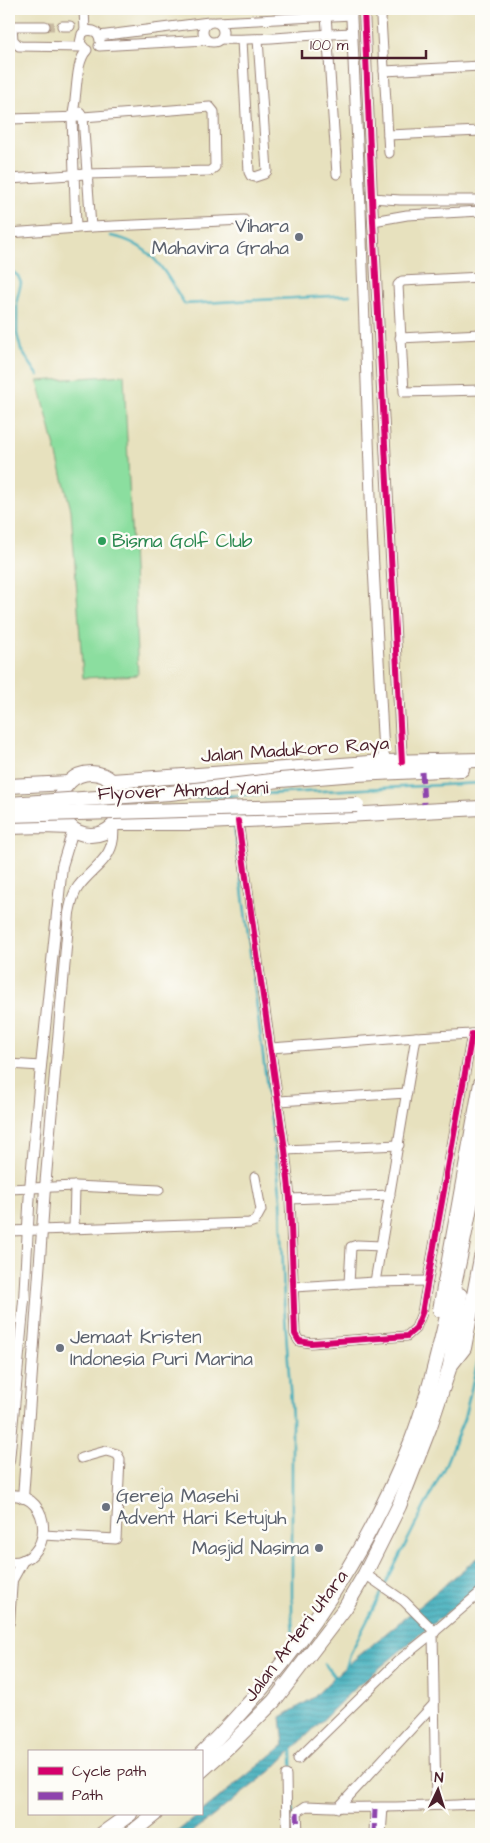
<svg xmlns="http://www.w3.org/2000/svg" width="490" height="1843" viewBox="0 0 490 1843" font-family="'Architects Daughter',sans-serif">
  <defs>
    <pattern id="water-rules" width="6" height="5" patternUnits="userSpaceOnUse" patternTransform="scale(1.25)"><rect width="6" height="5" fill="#3eadbb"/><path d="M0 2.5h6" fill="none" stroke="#368c98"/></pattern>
  </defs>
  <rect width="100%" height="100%" fill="#fdfcf7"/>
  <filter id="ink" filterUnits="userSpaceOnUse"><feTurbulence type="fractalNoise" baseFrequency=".02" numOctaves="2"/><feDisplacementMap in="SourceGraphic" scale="10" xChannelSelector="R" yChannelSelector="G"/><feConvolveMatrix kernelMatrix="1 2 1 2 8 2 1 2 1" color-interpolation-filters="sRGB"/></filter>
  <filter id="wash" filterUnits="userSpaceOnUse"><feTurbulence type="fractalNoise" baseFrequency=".0096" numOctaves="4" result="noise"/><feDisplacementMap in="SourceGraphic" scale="20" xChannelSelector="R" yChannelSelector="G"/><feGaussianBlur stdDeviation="1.12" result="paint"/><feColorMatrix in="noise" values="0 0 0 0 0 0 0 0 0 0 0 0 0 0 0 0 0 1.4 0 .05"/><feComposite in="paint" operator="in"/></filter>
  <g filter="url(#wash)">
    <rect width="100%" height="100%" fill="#e7e1be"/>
    <!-- pitch -->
    <polygon fill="#8bde9f" stroke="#6a7e65" points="124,375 138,675 83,678 71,510 38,381"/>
    <!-- water -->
    <polygon fill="url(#water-rules)" stroke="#446673" points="481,1555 481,1584 353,1690 271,1771 190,1834 174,1834 199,1814 201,1814 201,1812 284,1745 281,1717 313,1698 339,1672"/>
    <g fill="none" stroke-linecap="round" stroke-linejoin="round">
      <!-- stream -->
      <g stroke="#3eadbb" stroke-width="2.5">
        <path d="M111,236C151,243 166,272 184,304L350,295"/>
        <polyline points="9,269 18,276 21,283 17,299 17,334 21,350 38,375"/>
        <polyline points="230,795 231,804"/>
        <polyline points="183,798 481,783"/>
        <polyline points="234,825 281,1199 284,1302 292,1418 292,1622 293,1632"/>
        <polyline points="385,1585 444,1468 464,1419 481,1348"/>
        <polyline points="325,1664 336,1679"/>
        <polyline points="346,1668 350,1654 383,1590"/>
        <polyline points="292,1750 293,1834"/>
      </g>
    </g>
  </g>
  <g filter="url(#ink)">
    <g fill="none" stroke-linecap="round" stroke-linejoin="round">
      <!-- minor-tunnel -->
      <polyline stroke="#c8baa1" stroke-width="9" stroke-dasharray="9 4.5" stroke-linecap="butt" points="45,26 62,26"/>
      <!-- minor casing -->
      <g stroke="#988074" stroke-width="11">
        <g id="minor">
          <polyline points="84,9 85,31 82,34 80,43 85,49"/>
          <polyline points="384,9 381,18 389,153"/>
          <polyline points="326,15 337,174"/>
          <circle cx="213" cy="32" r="10"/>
          <polyline points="217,22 352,15"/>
          <polyline points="9,26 12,26 13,40 19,46 83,47"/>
          <polyline points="12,26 45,26"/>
          <polyline points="62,26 70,26"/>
          <path d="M85,31C94,29 99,32 100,41"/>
          <polyline points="99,36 209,22"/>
          <path d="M221,39C265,41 308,34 352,33"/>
          <polyline points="242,40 249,172 251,176 255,177 264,174 267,171 258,39"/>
          <polyline points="99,46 206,40"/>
          <polyline points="384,71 481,66"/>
          <polyline points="80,112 83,117 91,227"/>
          <polyline points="9,119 83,117 210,107 214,112 215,167 210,171 86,174 9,179"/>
          <polyline points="388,135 481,131"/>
          <polyline points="372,198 400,200 481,200"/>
          <polyline points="373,221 407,215 481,211"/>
          <path d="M76,228L72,117C78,98 74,63 87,50"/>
          <polyline points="9,233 91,227 244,220"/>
          <polyline points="481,277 402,281 398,285 404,392 481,390"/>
          <polyline points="400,338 481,334"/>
          <polyline points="238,821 285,1150 290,1199 295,1334 299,1341 311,1343 407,1336 416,1328 422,1313 472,1034"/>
          <polyline points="271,1048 416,1037 472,1034 481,1036"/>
          <polyline points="9,1064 41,1066"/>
          <polyline points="279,1101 407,1093"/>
          <polyline points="285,1150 399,1145"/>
          <polyline points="9,1189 75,1186 159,1190"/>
          <polyline points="290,1199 390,1195"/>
          <polyline points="74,1228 75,1186"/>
          <polyline points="9,1231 249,1223 255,1221 261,1210 255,1177"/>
          <polyline points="375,1282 416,1037"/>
          <polyline points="349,1284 351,1247 357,1245 382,1246"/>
          <polyline points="294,1287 375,1282 427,1281"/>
          <polyline points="43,1535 116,1539 120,1459 117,1454 106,1451 81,1458"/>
          <polyline points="365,1574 404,1601 435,1632"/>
          <polyline points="433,1633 436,1804"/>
          <polyline points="298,1759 398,1661 433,1633 481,1592"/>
          <polyline points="286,1775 287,1834"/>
          <polyline points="338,1808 434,1704"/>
          <path d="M298,1834L297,1812L306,1806C364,1809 423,1806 481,1804"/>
          <polyline points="374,1834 375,1808"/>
          <polyline points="381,1834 383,1808"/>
        </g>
      </g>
      <!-- tertiary casing -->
      <g stroke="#988074" stroke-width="12">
        <g id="tertiary">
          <polyline points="351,9 360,196 372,539 384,762"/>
          <polyline points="364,9 373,221 402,762"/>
          <polyline points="9,1461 24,1300 30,1189 41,1066 62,866 73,830"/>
          <path d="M9,1495C55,1493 54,1565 9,1562"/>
          <path d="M23,1498L45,1188L69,913C71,904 72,895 78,887C94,865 116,859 113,827"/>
          <polyline points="9,1622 12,1580 23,1560"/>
        </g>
      </g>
      <!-- trunk casing -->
      <g stroke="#988074" stroke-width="16">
        <g id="trunk">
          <circle cx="91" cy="804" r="31"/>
          <polyline points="356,774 462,769"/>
          <polyline points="112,781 384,762 481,760"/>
          <polyline points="9,786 68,783"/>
          <polyline points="116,823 188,823 481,808"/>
          <polyline points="9,827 43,826 70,827"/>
          <polyline points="440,1310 481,1083"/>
          <polyline points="450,1366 464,1348 481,1258"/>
          <path d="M201,1754C292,1664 364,1560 411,1442C425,1407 434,1369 443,1333C458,1271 470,1210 481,1147"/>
          <polyline points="201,1771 230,1745 274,1701 345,1608 365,1574 399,1506 430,1426 450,1366 460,1295"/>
          <polyline points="102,1834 130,1814"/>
          <polyline points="130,1834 155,1814"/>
        </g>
      </g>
      <!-- minor -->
      <use href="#minor" stroke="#fff" stroke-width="9"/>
      <!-- tertiary -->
      <use href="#tertiary" stroke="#fff" stroke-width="10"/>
      <!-- trunk -->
      <use href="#trunk" stroke="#fff" stroke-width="14"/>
      <!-- trunk-bridge casing -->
      <g stroke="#988074" stroke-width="16" stroke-linecap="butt">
        <g id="trunk-bridge">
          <polyline points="9,804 170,793 280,780 356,774"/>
          <polyline points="9,815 357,805"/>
        </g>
      </g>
      <!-- trunk-bridge -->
      <use href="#trunk-bridge" stroke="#fff" stroke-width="14"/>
      <!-- quiet -->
      <g stroke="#8e44ad" stroke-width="5" stroke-dasharray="10 5" stroke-linecap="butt">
        <polyline points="422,772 424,804"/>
        <polyline points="297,1812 298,1834"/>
        <polyline points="374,1834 375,1808"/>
      </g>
      <!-- cycleway casing -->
      <g stroke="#fdfcf7" stroke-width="9">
        <g id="cycleway">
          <polyline points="364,9 373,221 402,762"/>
          <polyline points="238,821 285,1150 290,1199 295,1334 299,1341 311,1343 407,1336 416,1328 422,1313 472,1034"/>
        </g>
      </g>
      <!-- cycleway -->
      <use href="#cycleway" stroke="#d6006c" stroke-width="6"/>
    </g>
  </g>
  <!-- markers -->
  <g fill="#6b7280" stroke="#fdfcf7" stroke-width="2">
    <circle cx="299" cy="237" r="5"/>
    <circle cx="60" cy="1348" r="5"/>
    <circle cx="106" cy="1507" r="5"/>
    <circle cx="319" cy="1548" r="5"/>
  </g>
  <circle fill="#2e9e5b" stroke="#fdfcf7" stroke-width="2" cx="102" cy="541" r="5"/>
  <g text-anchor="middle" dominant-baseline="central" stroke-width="5" stroke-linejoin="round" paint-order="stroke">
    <!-- worship labels -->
    <g font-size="19" fill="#5b616d" stroke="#fdfcf7" text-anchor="end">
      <text x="289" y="226">Vihara<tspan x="289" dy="22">Mahavira Graha</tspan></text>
      <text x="70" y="1337" text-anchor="start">Jemaat Kristen<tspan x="70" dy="22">Indonesia Puri Marina</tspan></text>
      <text x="116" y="1496" text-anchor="start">Gereja Masehi<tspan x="116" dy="22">Advent Hari Ketujuh</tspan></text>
      <text x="309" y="1548">Masjid Nasima</text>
    </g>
    <!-- leisure labels -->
    <g font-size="19" fill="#27864d" stroke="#fdfcf7" text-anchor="start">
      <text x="112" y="541">Bisma Golf Club</text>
    </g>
    <!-- street labels -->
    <g font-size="19" fill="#4a1f2b" stroke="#fdfcf7">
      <text transform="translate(295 750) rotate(-4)">Jalan Madukoro Raya</text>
      <text transform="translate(183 791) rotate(-2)">Flyover Ahmad Yani</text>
      <text transform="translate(296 1636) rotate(-53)">Jalan Arteri Utara</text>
    </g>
  </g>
  <!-- margin -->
  <rect width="490" height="1843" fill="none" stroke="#fdfcf7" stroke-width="30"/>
  <!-- legend -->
  <rect x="28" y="1750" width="175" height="65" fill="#fdfcf7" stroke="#b5a4a5"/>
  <rect x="38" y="1767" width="25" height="8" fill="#d6006c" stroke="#b5a4a5"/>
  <text x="72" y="1776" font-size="15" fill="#4a1f2b">Cycle path</text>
  <rect x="38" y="1792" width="25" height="8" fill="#8e44ad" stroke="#b5a4a5"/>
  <text x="72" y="1800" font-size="15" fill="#4a1f2b">Path</text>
  <!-- north arrow -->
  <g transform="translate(438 1790) rotate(4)" stroke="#fdfcf7" stroke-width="4" paint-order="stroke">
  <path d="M0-4L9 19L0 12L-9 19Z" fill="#4a1f2b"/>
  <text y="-8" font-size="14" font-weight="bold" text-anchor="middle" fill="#4a1f2b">N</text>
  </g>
  <!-- scale -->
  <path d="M302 50v8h124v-8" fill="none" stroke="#4a1f2b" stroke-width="2.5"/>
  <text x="310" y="50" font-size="15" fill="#4a1f2b" stroke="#fdfcf7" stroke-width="4" paint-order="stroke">100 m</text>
</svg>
